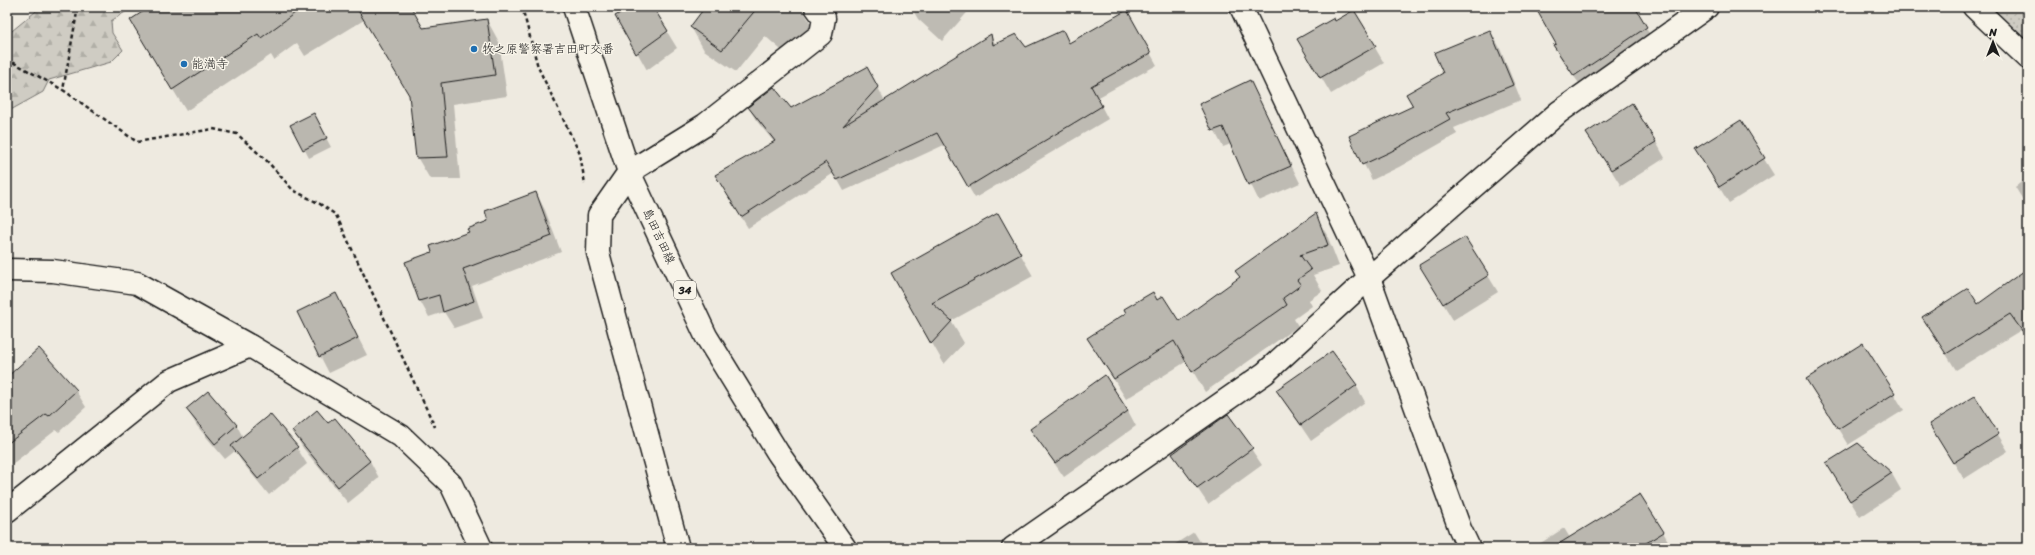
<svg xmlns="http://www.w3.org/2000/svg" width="2035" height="555" viewBox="0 0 2035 555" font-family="Sriracha,'Klee One',sans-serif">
  <defs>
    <pattern id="grass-dots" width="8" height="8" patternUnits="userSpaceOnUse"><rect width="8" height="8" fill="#cfccc3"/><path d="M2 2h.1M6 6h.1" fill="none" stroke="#b1afa7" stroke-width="1.8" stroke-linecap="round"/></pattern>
    <pattern id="forest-firs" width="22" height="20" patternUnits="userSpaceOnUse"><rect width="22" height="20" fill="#cfccc3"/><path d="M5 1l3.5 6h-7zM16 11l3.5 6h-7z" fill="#b1afa7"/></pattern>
  </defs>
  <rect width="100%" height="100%" fill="#eeeae0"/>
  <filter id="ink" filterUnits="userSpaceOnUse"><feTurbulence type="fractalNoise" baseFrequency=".025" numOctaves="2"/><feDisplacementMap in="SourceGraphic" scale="8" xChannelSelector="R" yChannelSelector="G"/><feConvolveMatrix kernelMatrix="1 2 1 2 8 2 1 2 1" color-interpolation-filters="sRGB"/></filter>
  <g filter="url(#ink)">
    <!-- grass -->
    <polygon fill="url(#grass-dots)" stroke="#767470" points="1988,7 2028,7 2028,44"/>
    <!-- forest -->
    <polygon fill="url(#forest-firs)" stroke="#767470" points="41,7 133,7 111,21 112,33 123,50 111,62 49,80 43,92 7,112 7,35"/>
    <!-- shadow -->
    <g fill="#0003">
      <polygon points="152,7 411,7 423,29 487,20 499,42 507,96 453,104 460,179 430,179 417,157 410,96 364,20 305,56 297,43 274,60 271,55 186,111 144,42"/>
      <polygon points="633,7 652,7 677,48 647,70 617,16"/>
      <polygon points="706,7 800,7 803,10 816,33 787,55 765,36 736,72 704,50 691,27"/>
      <polygon points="911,7 972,7 942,41 918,19"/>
      <polygon points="1536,7 1634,7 1654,42 1584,90 1562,60 1554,46 1558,44"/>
      <polygon points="1127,12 1157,65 1097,98 1108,119 975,198 944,145 844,191 834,173 748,228 723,187 774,142 756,120 749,108 790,109 874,80 884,99 880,104 991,36 996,45 1026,49 1062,31 1070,44"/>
      <polygon points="1354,12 1384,63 1331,94 1299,40"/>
      <polygon points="1490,31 1499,46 1521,100 1454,128 1457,134 1399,167 1372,180 1350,137 1414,106 1444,74"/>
      <polygon points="1250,82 1300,183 1259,201 1231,144 1223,147 1201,105"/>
      <polygon points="1741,122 1774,175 1729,203 1706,166"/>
      <polygon points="318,123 331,147 309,158 292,125"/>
      <polygon points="1588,133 1656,142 1665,158 1621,186"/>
      <polygon points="2028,177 2028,208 2015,187"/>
      <polygon points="536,193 545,210 561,252 472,286 483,318 454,328 444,312 429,317 420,301 433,253"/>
      <polygon points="998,215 1033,276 951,321 964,343 944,364 892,273"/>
      <polygon points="1315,215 1327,235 1339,266 1313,275 1322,291 1309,300 1312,306 1294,319 1298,326 1205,392 1187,361 1126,399 1088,338 1157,301 1179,322 1240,278 1236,271"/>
      <polygon points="1465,238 1498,292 1453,320 1430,282"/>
      <polygon points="2028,269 2028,340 2021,330 1956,370 1933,333 1977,305"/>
      <polygon points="336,294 367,355 329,373 298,313"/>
      <polygon points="1863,344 1904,410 1848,445 1817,395"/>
      <polygon points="39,350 76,391 86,407 59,432 56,430 7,468 7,378"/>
      <polygon points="1356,385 1365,402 1311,441 1277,391"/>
      <polygon points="208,392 237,426 243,437 270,415 297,448 307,464 269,495 242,462 235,451 225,459 197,426 187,409"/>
      <polygon points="1975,397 2008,451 1964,479 1940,441"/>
      <polygon points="1128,411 1136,426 1064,477 1031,430"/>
      <polygon points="1228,415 1262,465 1208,504 1174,454"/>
      <polygon points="328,425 370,461 379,478 348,503 303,448 293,431"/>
      <polygon points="1858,444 1892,474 1901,490 1860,517 1837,479"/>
      <polygon points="1564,528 1570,538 1663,532 1672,548 1533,548"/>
      <polygon points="1194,532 1204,548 1169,548"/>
      <polygon points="1155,541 1159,548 1147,548"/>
    </g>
    <!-- building -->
    <g fill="#bab7af" stroke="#1c1c1c">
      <polygon points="150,7 303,7 261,38 258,34 172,90 130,20"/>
      <polygon points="356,7 411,7 423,28 487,19 495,75 441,83 448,157 416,158 409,95"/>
      <polygon points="631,7 653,7 668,31 636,54 615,16"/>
      <polygon points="705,7 758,7 722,50 690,27"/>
      <polygon points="1535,7 1635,7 1647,27 1574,76 1553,45 1556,44"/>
      <polygon points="1127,10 1151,53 1091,86 1102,106 968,187 937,133 837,180 826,162 741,217 715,175 775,141 748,107 774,87 791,108 867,67 878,87 843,126 991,34 993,45 1016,34 1026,47 1063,30 1069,43"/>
      <polygon points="1354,10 1376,46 1320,78 1297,39 1334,18 1335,21"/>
      <polygon points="1490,30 1513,85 1446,113 1450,119 1390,152 1362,165 1349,136 1413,106 1406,94 1443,73 1434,53"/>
      <polygon points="1250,80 1291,166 1248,185 1223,127 1212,131 1199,104"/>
      <polygon points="1632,103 1656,142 1611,170 1586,133"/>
      <polygon points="314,113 327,138 303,150 290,125"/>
      <polygon points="1741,120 1765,158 1719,187 1695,149"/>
      <polygon points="536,192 552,236 463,269 474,301 443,312 439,295 419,301 405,262 432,252 430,246 469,232 467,229 488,221 485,211"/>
      <polygon points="998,213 1021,254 932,303 952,321 931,344 891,273"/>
      <polygon points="1316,213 1328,245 1300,255 1311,270 1297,280 1301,285 1283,298 1287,305 1192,372 1174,341 1114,379 1087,338 1126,313 1124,309 1153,292 1157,300 1163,296 1179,321 1240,277 1235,271"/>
      <polygon points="1465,237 1489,275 1443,304 1419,265"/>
      <polygon points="2028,268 2028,339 2010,314 1946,354 1922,317 1968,288 1978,304"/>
      <polygon points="336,293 358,338 319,357 297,312"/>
      <polygon points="1863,343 1895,393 1838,429 1806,379"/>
      <polygon points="39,348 77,390 49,416 46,414 7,444 7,377"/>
      <polygon points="1332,351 1357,385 1301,425 1276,390"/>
      <polygon points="1105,375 1128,411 1055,463 1030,429"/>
      <polygon points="208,391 237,425 215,444 186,409"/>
      <polygon points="1975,396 1999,434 1953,463 1929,424"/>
      <polygon points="317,410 328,423 335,418 370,461 338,487 292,431"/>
      <polygon points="270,414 298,447 258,479 231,446"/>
      <polygon points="1228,414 1253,448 1197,488 1172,454"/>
      <polygon points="1858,443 1892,473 1850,501 1826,463"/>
      <polygon points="1640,494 1664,532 1638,548 1552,548"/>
    </g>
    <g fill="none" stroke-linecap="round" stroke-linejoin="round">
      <!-- minor casing -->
      <g stroke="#1c1c1c" stroke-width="25">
        <g id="minor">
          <polyline points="1241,7 1369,278 1460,529 1469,548"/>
          <polyline points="1974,7 2028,58"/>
          <polyline points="7,511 169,381 250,346"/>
          <polyline points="678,548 598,253 599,215 629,172 705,125 821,34 824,18 816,7"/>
          <polyline points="1013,548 1265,373 1369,278 1559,112 1707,7"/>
        </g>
      </g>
      <!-- tertiary casing -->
      <g stroke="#1c1c1c" stroke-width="25">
        <polyline id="tertiary" points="7,270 53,271 137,283 250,346 401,436 451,484 481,548"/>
      </g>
      <!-- primary casing -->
      <g stroke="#1c1c1c" stroke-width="25">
        <polyline id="primary" points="574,7 629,172 706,336 778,453 845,548"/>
      </g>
      <!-- path -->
      <g stroke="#1c1c1c" stroke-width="2.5" stroke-dasharray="4 3" stroke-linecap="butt">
        <polyline points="78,7 63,90 137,142 213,129 237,134 267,161 293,190 320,204 336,215 435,427"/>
        <polyline points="522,7 538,67 580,154 585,184"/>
        <polyline points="7,59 63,90"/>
      </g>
      <!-- minor -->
      <use href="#minor" stroke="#f7f3e8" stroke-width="22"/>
      <!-- tertiary -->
      <use href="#tertiary" stroke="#f7f3e8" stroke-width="22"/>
      <!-- primary -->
      <use href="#primary" stroke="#f7f3e8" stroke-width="22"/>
    </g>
  </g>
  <!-- markers -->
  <g fill="#1f6fb2" stroke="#f7f3e8" stroke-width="1.5">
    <circle cx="474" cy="49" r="4"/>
    <circle cx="184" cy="64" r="4"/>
  </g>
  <g text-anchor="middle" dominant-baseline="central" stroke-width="3" stroke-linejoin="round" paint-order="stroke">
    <!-- shield labels -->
    <rect fill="#f7f3e8" stroke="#5e5c59" stroke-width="1" x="674" y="281" width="22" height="18" rx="3"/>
    <g font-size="11" font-weight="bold" fill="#1c1c1c">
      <text x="685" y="290">34</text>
    </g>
    <!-- poi labels -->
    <g font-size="12" fill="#1c1c1c" stroke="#f7f3e8" text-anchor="start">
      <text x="482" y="49">牧之原警察署吉田町交番</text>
      <text x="192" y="64">能満寺</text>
    </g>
    <!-- street labels -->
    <g font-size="12" fill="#1c1c1c" stroke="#f7f3e8">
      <text transform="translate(659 236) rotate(65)">島田吉田線</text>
    </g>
  </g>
  <!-- margin -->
  <rect width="2035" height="555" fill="none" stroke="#f7f3e8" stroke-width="24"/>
  <rect x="12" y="12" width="2011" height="531" fill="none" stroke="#1c1c1c" stroke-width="1.5" filter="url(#ink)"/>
  <!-- north arrow -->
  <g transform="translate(1993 42)" stroke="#f7f3e8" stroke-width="3" paint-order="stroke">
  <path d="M0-3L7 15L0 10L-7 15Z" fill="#1c1c1c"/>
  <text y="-6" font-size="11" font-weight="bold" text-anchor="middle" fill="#1c1c1c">N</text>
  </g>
</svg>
